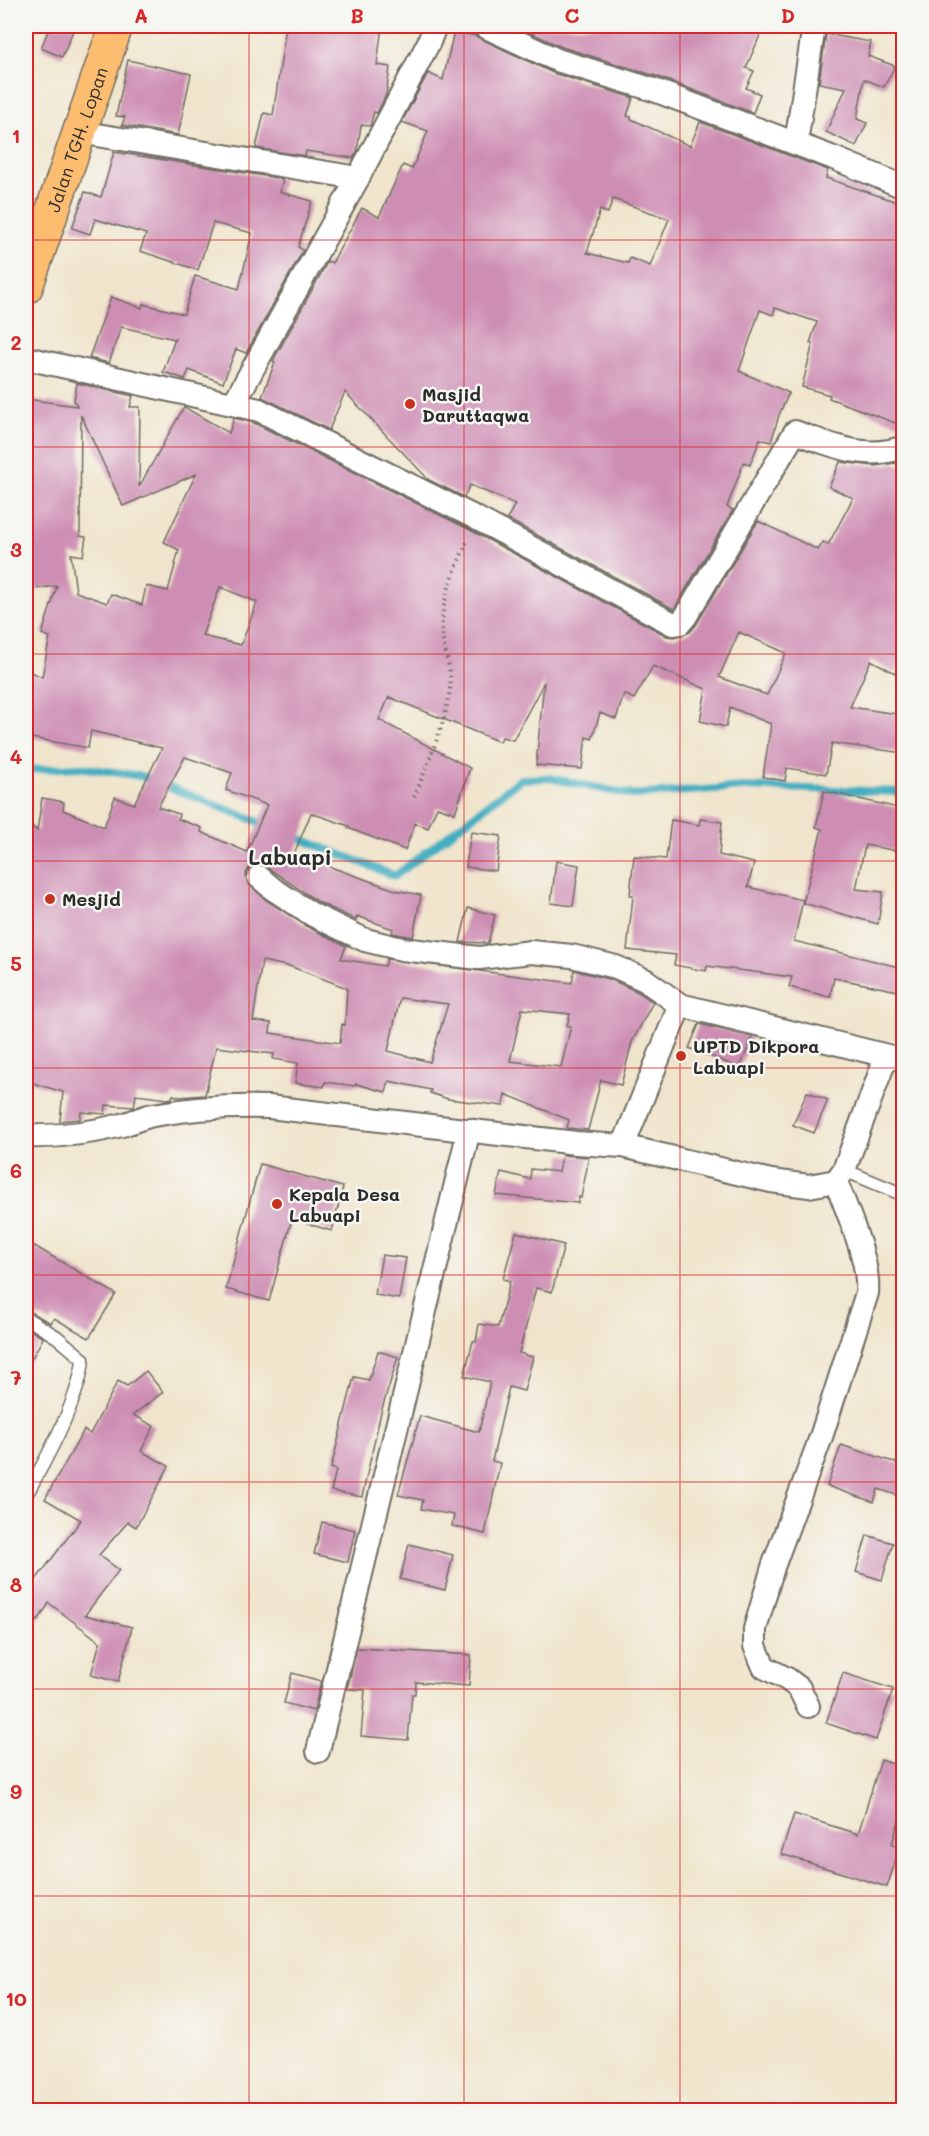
<svg xmlns="http://www.w3.org/2000/svg" width="929" height="2136" viewBox="0 0 929 2136" font-family="Mali,sans-serif">
  <rect width="100%" height="100%" fill="#f6f6f2"/>
  <filter id="ink" filterUnits="userSpaceOnUse"><feTurbulence type="fractalNoise" baseFrequency=".0167" numOctaves="2"/><feDisplacementMap in="SourceGraphic" scale="12" xChannelSelector="R" yChannelSelector="G"/><feConvolveMatrix kernelMatrix="1 2 1 2 8 2 1 2 1" color-interpolation-filters="sRGB"/></filter>
  <filter id="wash" filterUnits="userSpaceOnUse"><feTurbulence type="fractalNoise" baseFrequency=".008" numOctaves="4" result="noise"/><feDisplacementMap in="SourceGraphic" scale="24" xChannelSelector="R" yChannelSelector="G"/><feGaussianBlur stdDeviation="1.35" result="paint"/><feColorMatrix in="noise" values="0 0 0 0 0 0 0 0 0 0 0 0 0 0 0 0 0 1.4 0 .05"/><feComposite in="paint" operator="in"/></filter>
  <g filter="url(#wash)">
    <rect width="100%" height="100%" fill="#f0e5cc"/>
    <g fill="none" stroke-linecap="round" stroke-linejoin="round">
      <!-- stream -->
      <g stroke="#42aec1" stroke-width="8">
        <polyline points="26,770 79,767 141,776 269,826"/>
        <polyline points="291,835 395,876 521,779 549,778 632,795 744,787 904,792"/>
      </g>
    </g>
    <g id="blocks">
      <!-- building -->
      <g fill="#ce8eb4" fill-rule="evenodd">
        <polygon points="50,26 75,26 62,57 41,48"/>
        <polygon points="286,26 382,26 377,65 390,67 386,95 377,113 374,112 370,126 361,125 357,152 353,158 306,151 305,156 256,148 264,113 273,115"/>
        <polygon points="521,26 764,26 746,68 754,71 746,88 760,94 753,113 659,77 562,47 520,28"/>
        <path d="M454,31L475,36L553,73L633,98L627,116L631,117V119L690,146L700,122L828,170L826,178L903,204V426L829,398L830,395L802,387L813,343H810L817,322L775,308L773,315L760,310L739,371L789,393L779,415L771,442L760,439L750,465L744,462L727,507L733,510L674,609L507,519L515,504L470,485L464,497L429,480L345,392L329,430L262,397L275,362L273,361L328,261L332,263L362,208L379,217L403,165L412,169L428,131L402,122L428,73L443,80ZM613,199L669,219L650,266L630,258L628,263L587,253L600,210L608,213Z"/>
        <polygon points="826,34 871,42 868,56 895,66 884,87 864,79 857,119 867,123 856,146 826,132 846,88 819,83"/>
        <polygon points="128,60 191,74 178,135 122,125 125,117 116,116"/>
        <polygon points="114,152 283,179 280,192 312,201 298,247 303,250 246,353 236,349 223,383 189,370 185,379 163,372 175,339 121,327 109,363 89,358 111,297 142,308 143,304 184,314 195,276 239,289 252,233 213,223 198,270 140,251 146,234 95,219 90,234 72,228 85,192 101,197"/>
        <path d="M77,383L133,396L130,407H140L139,487L184,407L229,433L234,418L254,423L470,530L667,636L674,637L690,632L696,625L758,521L818,550L823,542L828,545L853,498L829,487L840,462L875,466L895,463L903,467V659L895,673L871,660L850,707L903,715V753L832,743L826,774L787,768L785,781L763,777L771,724L730,707L726,727L700,721L706,689L653,666L634,699L624,694L616,719L600,713L592,739L586,737L582,769L536,765L544,682L513,740L502,737L500,742L389,697L379,720L470,768L455,813L437,807L428,828L415,823L405,850L348,828L349,826L311,813L294,854L395,890L421,895L413,937L392,933L393,929L357,916L356,920L320,903L262,864H255L249,868L246,874L247,882L266,900L306,926L346,946L341,959L385,966L387,959L572,983L574,970L612,980L638,992L653,1002L632,1042L621,1085L601,1080L588,1130L567,1128L569,1120L505,1094L503,1106L448,1099L430,1093L431,1090L389,1081L386,1092L356,1084L355,1086L325,1082L324,1087L295,1083L298,1063L273,1059L274,1054L216,1047L205,1095L180,1097L173,1095L172,1098L168,1099L136,1095L134,1107L106,1105L105,1114L81,1112L80,1119L60,1121L63,1092L26,1081V1014L29,995L26,994V821L37,831L42,798L64,802L63,810L104,827L115,797L134,804L162,748L91,731L88,748L26,737V670L42,677L50,637L42,634L57,586L26,590V399L77,406L74,400ZM81,415L123,506L196,474L164,542L179,550L168,591L146,586L142,605L111,594L107,603L76,592L71,554L83,556L86,537L80,536ZM220,587L257,602L241,645L202,636ZM739,632L786,653L767,695L719,677ZM185,757L232,773L226,790L267,805L247,852L201,832L202,828L178,819L179,814L158,807ZM262,961L292,967L347,988L345,1025L342,1024L340,1043L270,1033L271,1023L253,1021ZM400,998L448,1004L430,1062L388,1051ZM522,1009L570,1014L567,1026H571L561,1067L510,1061Z"/>
        <polygon points="824,791 903,809 898,851 865,845 856,889 883,892 878,924 803,903 822,829 816,827"/>
        <polygon points="700,819 722,822 719,855 754,863 748,887 803,900 794,941 903,968 903,992 834,978 830,997 789,987 792,977 707,966 706,971 674,965 676,955 627,950 633,896 630,895 634,856 666,859 671,820 699,825"/>
        <polygon points="471,832 501,836 496,871 466,867"/>
        <polygon points="556,861 579,865 573,906 551,903"/>
        <polygon points="468,908 495,915 488,943 460,942"/>
        <polygon points="699,1024 752,1037 740,1068 689,1048"/>
        <polygon points="807,1092 828,1100 814,1133 793,1125"/>
        <polygon points="562,1155 589,1157 581,1198 579,1197 578,1203 496,1195 501,1172 530,1179 531,1169 559,1172"/>
        <polygon points="260,1164 343,1187 332,1231 292,1219 269,1301 226,1289"/>
        <polygon points="516,1232 564,1245 552,1292 536,1288 519,1353 533,1357 524,1391 509,1387 492,1461 500,1463 485,1534 452,1526 454,1515 421,1509 423,1500 398,1495 420,1416 479,1432 490,1382 464,1376 473,1341 476,1342 479,1324 498,1327 510,1281 503,1279"/>
        <polygon points="26,1241 116,1294 89,1338 54,1318 51,1323 26,1310"/>
        <polygon points="382,1255 406,1258 399,1299 375,1295"/>
        <polygon points="26,1327 43,1338 26,1369"/>
        <polygon points="378,1351 398,1357 381,1412 362,1497 331,1491 336,1470 331,1468 354,1377 369,1380"/>
        <polygon points="146,1371 163,1392 133,1415 154,1426 141,1451 169,1466 136,1527 128,1522 99,1555 119,1570 85,1615 132,1627 118,1682 91,1675 100,1642 49,1603 38,1621 26,1614 26,1593 81,1520 45,1499 84,1430 90,1434 118,1381 127,1386"/>
        <polygon points="841,1445 903,1465 903,1497 878,1489 874,1502 827,1486"/>
        <polygon points="322,1522 355,1530 348,1562 314,1554"/>
        <polygon points="867,1535 893,1543 882,1580 856,1572"/>
        <polygon points="409,1544 453,1555 445,1590 400,1579"/>
        <polygon points="357,1648 471,1655 469,1686 416,1682 415,1694 412,1694 408,1740 361,1736 365,1690 347,1689"/>
        <polygon points="292,1673 321,1681 314,1711 284,1703"/>
        <polygon points="843,1673 893,1689 876,1740 826,1723"/>
        <polygon points="881,1760 903,1767 903,1807 892,1844 900,1847 887,1887 781,1854 794,1814 858,1834"/>
      </g>
    </g>
  </g>
  <g filter="url(#ink)">
    <use href="#blocks" fill-opacity="0" stroke="#706c63" stroke-width="1.5"/>
    <g fill="none" stroke-linecap="round" stroke-linejoin="round">
      <!-- lane casing -->
      <g stroke="#706c63" stroke-width="15">
        <g id="lane">
          <polyline points="844,1170 904,1195"/>
          <path d="M26,1318L57,1337L83,1359C80,1398 46,1460 26,1495"/>
        </g>
      </g>
      <!-- street casing -->
      <g stroke="#706c63" stroke-width="26">
        <g id="street">
          <polyline points="484,26 557,60 654,90 831,157 904,187"/>
          <polyline points="79,132 358,178"/>
          <polyline points="796,143 814,26"/>
          <path d="M26,358L259,410L476,518L673,624L680,623L686,616L795,432C831,445 865,461 904,447"/>
          <polyline points="234,403 358,178 429,42 435,26"/>
          <polyline points="259,877 273,889 313,915 365,940 402,949 479,958 531,952 572,956 616,967 645,980 680,1005"/>
          <path d="M26,1136C58,1137 91,1133 122,1125C133,1122 143,1117 153,1115C192,1108 230,1106 269,1107L576,1143L623,1146L771,1181L809,1186L836,1181L844,1170L886,1057"/>
          <polyline points="623,1146 680,1005 904,1060"/>
          <path d="M808,1706L799,1688L787,1679L764,1667L755,1646V1629L773,1567L821,1437L867,1293C870,1260 847,1212 836,1181"/>
          <polyline points="318,1751 469,1130"/>
        </g>
      </g>
      <!-- highway casing -->
      <g stroke="#706c63" stroke-width="36">
        <g id="highway">
          <path id="s1" d="M26,287L116,26"/>
        </g>
      </g>
      <!-- path -->
      <path stroke="#706c63" stroke-width="4" stroke-dasharray="1.5 4.5" stroke-linecap="butt" d="M414,797C427,765 446,723 450,689C453,668 441,647 442,626C442,596 457,566 468,539"/>
      <!-- lane -->
      <use href="#lane" stroke="#fff" stroke-width="12"/>
      <!-- street -->
      <use href="#street" stroke="#fff" stroke-width="22"/>
      <!-- highway -->
      <use href="#highway" stroke="#fcbd6f" stroke-width="33"/>
    </g>
  </g>
  <!-- grid -->
  <path fill="none" stroke="#d62828" stroke-width="1.5" stroke-opacity="0.55" d="M249,26V2110M464,26V2110M680,26V2110M26,240H904M26,447H904M26,654H904M26,861H904M26,1068H904M26,1275H904M26,1482H904M26,1689H904M26,1896H904"/>
  <!-- markers -->
  <g fill="#c8321e" stroke="#f6f6f2" stroke-width="2">
    <circle cx="410" cy="404" r="6"/>
    <circle cx="50" cy="899" r="6"/>
    <circle cx="681" cy="1056" r="6"/>
    <circle cx="277" cy="1204" r="6"/>
  </g>
  <g text-anchor="middle" dominant-baseline="central" stroke-width="5" stroke-linejoin="round" paint-order="stroke">
    <!-- street labels -->
    <g font-size="18" fill="#2b2b2b" stroke="#f6f6f2">
      <text stroke="none"><textPath href="#s1" startOffset="156">Jalan TGH. Lopan</textPath></text>
    </g>
    <!-- poi labels -->
    <g font-size="18" font-weight="bold" fill="#2b2b2b" stroke="#f6f6f2" text-anchor="start">
      <text x="422" y="394">Masjid<tspan x="422" dy="21">Daruttaqwa</tspan></text>
      <text x="62" y="899">Mesjid</text>
      <text x="693" y="1046">UPTD Dikpora<tspan x="693" dy="21">Labuapi</tspan></text>
      <text x="289" y="1194">Kepala Desa<tspan x="289" dy="21">Labuapi</tspan></text>
    </g>
    <!-- quarter labels -->
    <g font-size="21" font-weight="bold" fill="#2b2b2b" stroke="#f6f6f2">
      <text x="290" y="856">Labuapi</text>
    </g>
  </g>
  <!-- margin -->
  <rect width="929" height="2136" fill="none" stroke="#f6f6f2" stroke-width="66"/>
  <rect x="33" y="33" width="863" height="2070" fill="none" stroke="#d62828" stroke-width="2"/>
  <g font-size="20" text-anchor="middle" font-weight="bold" fill="#d62828">
    <text x="141" y="23">A</text>
    <text x="357" y="23">B</text>
    <text x="572" y="23">C</text>
    <text x="788" y="23">D</text>
    <text x="16" y="143">1</text>
    <text x="16" y="350">2</text>
    <text x="16" y="557">3</text>
    <text x="16" y="764">4</text>
    <text x="16" y="971">5</text>
    <text x="16" y="1178">6</text>
    <text x="16" y="1385">7</text>
    <text x="16" y="1592">8</text>
    <text x="16" y="1799">9</text>
    <text x="16" y="2006">10</text>
  </g>
</svg>
